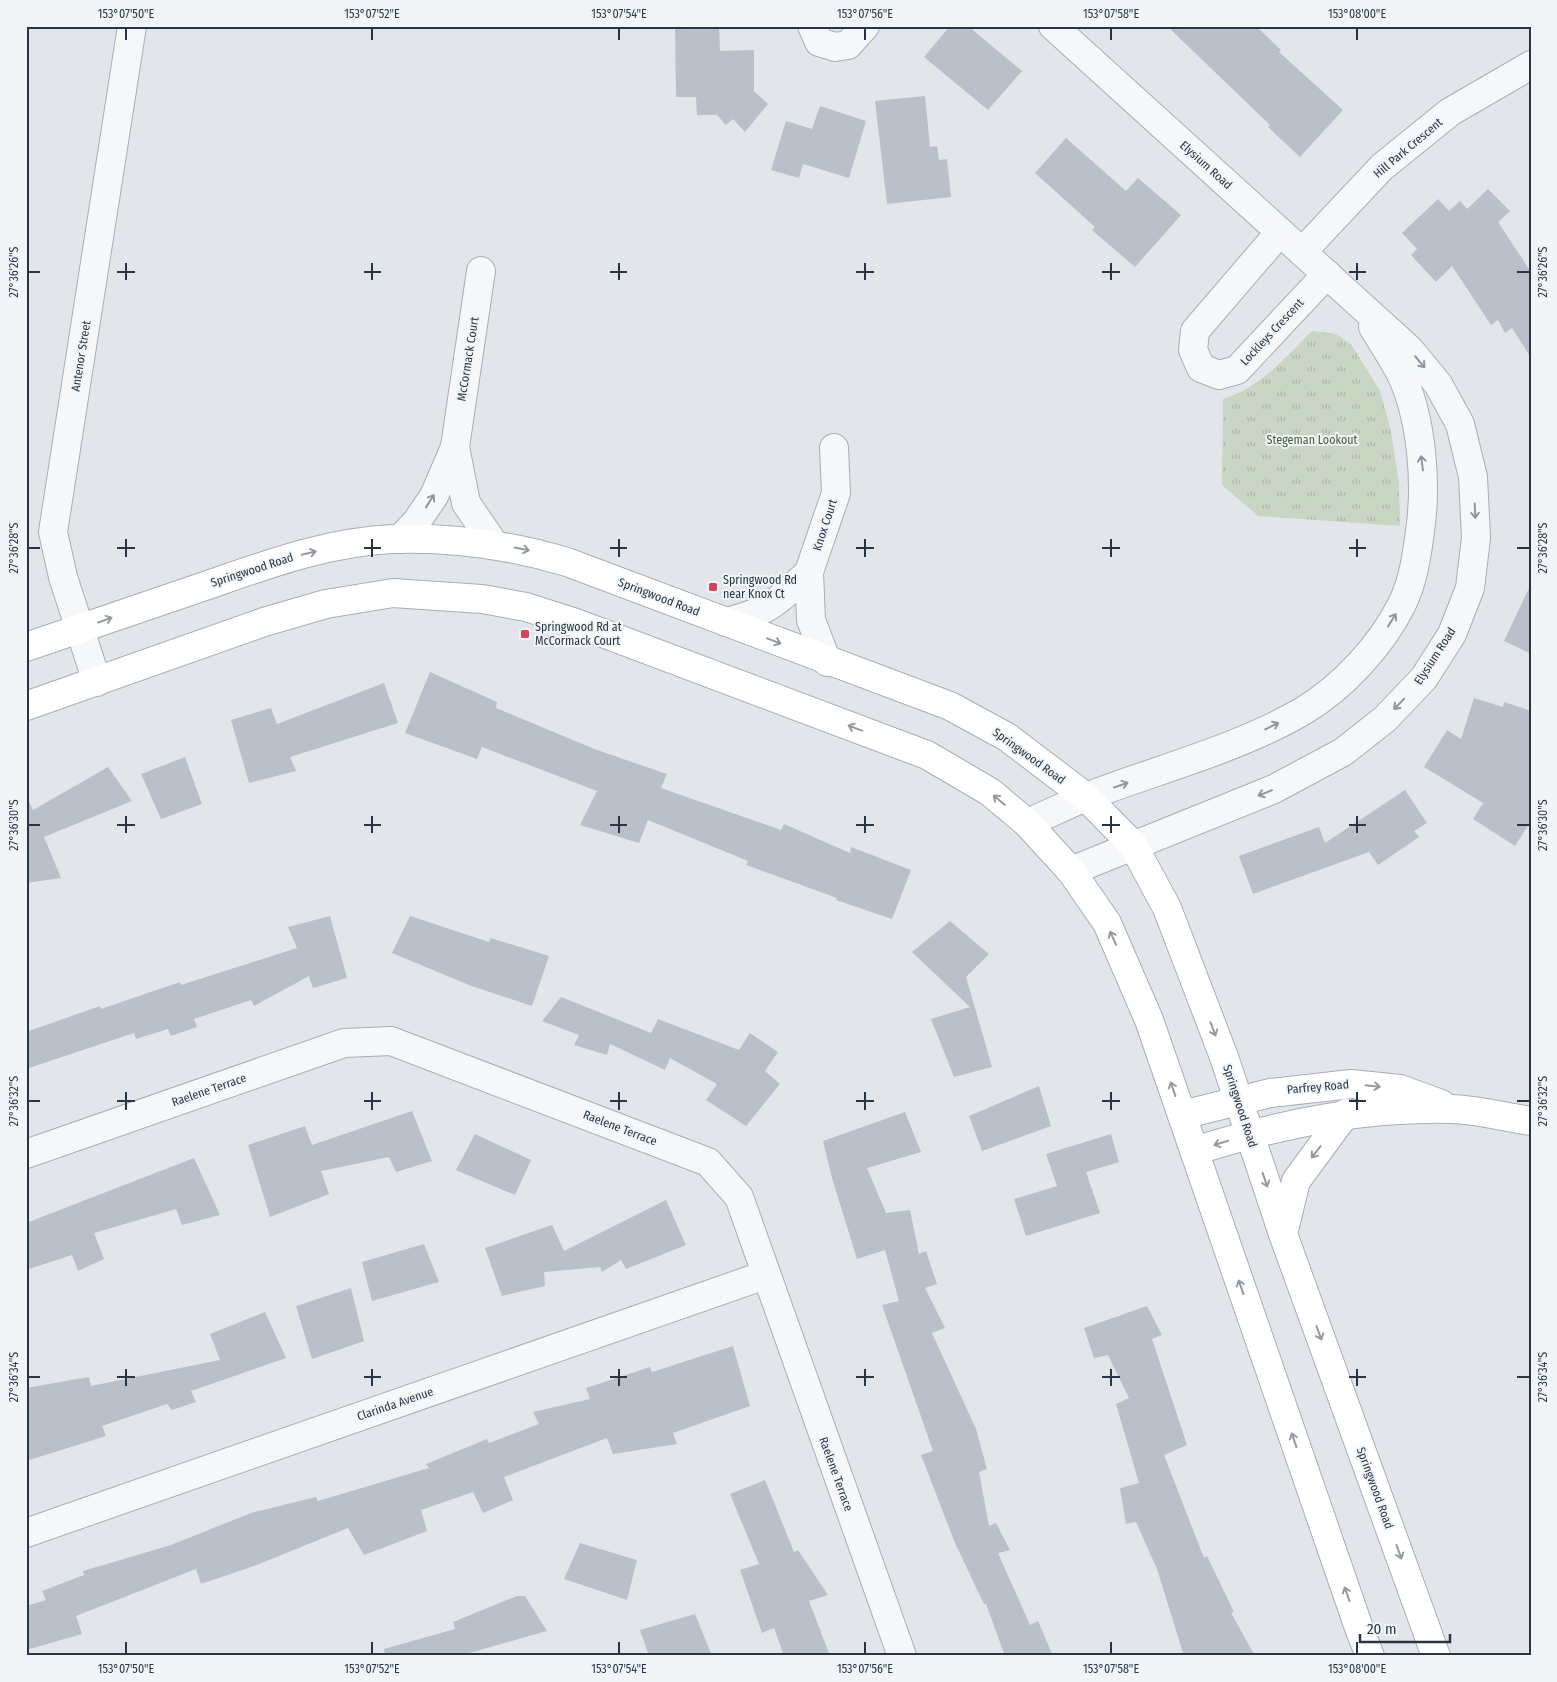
<svg xmlns="http://www.w3.org/2000/svg" width="1557" height="1682" viewBox="0 0 1557 1682" font-family="'Fira Sans Condensed',sans-serif">
  <defs>
    <pattern id="park-tufts" width="24" height="20" patternUnits="userSpaceOnUse" patternTransform="scale(1.25)"><rect width="24" height="20" fill="#c9d6c3"/><path d="M3 7l-1-3M5 7V3M7 7l1-3M15 17l-1-3M17 17v-4M19 17l1-3" fill="none" stroke="#adb8a9"/></pattern>
  </defs>
  <rect width="100%" height="100%" fill="#e2e6eb"/>
  <!-- park -->
  <path fill="url(#park-tufts)" d="M1312,331L1336,334L1351,344L1380,391L1391,431L1399,484L1400,526L1258,516L1222,485L1223,399C1260,388 1285,358 1312,331Z"/>
  <!-- building -->
  <g fill="#b9c0c9">
    <polygon points="675,26 719,26 720,51 754,50 754,91 768,104 745,132 733,119 726,125 717,115 697,115 696,97 676,97"/>
    <polygon points="950,26 968,26 1022,71 988,110 924,57"/>
    <polygon points="1167,26 1256,26 1281,50 1279,52 1343,110 1300,157 1268,127 1270,125"/>
    <polygon points="925,96 930,147 937,146 939,160 947,159 951,197 887,204 875,101"/>
    <polygon points="820,106 866,121 849,178 803,164 799,178 771,170 786,121 812,129"/>
    <polygon points="1066,138 1126,191 1138,178 1181,215 1135,267 1092,230 1095,227 1035,173"/>
    <polygon points="1488,189 1510,211 1498,222 1531,272 1531,358 1512,328 1505,333 1498,320 1491,325 1452,266 1436,282 1411,255 1417,249 1402,233 1438,199 1449,211 1460,201 1467,209"/>
    <polygon points="1531,584 1531,654 1504,641"/>
    <polygon points="430,672 497,702 496,708 597,750 667,774 661,788 781,830 784,824 850,853 851,847 911,870 892,919 836,900 837,898 746,865 748,861 648,820 639,843 580,825 597,791 482,747 477,759 405,733"/>
    <polygon points="384,683 398,723 290,757 296,771 249,783 231,720 271,708 277,724"/>
    <polygon points="1474,698 1503,707 1504,702 1531,711 1531,821 1515,846 1473,819 1483,803 1424,767 1447,730 1461,739"/>
    <polygon points="185,757 202,804 161,819 141,774"/>
    <polygon points="108,767 132,801 44,837 61,878 26,883 26,796 33,810"/>
    <polygon points="1405,790 1427,823 1414,831 1419,837 1378,865 1369,852 1253,894 1239,856 1319,827 1325,843"/>
    <polygon points="330,916 347,978 313,988 309,976 254,1006 251,1000 194,1019 197,1027 171,1036 168,1029 136,1039 134,1033 26,1069 26,1032 100,1006 101,1009 180,982 181,985 297,948 288,927"/>
    <polygon points="410,916 489,942 491,938 549,956 532,1006 469,985 392,953"/>
    <polygon points="950,921 989,954 966,977 992,1067 954,1077 931,1019 970,1007 912,952"/>
    <polygon points="561,997 651,1033 658,1019 739,1050 750,1033 778,1052 765,1071 780,1084 746,1126 706,1100 717,1084 670,1058 665,1070 610,1044 607,1055 574,1045 579,1035 542,1021"/>
    <polygon points="1039,1086 1051,1126 982,1151 969,1116"/>
    <polygon points="412,1111 432,1161 396,1172 389,1157 321,1171 329,1194 270,1217 248,1145 305,1126 312,1145"/>
    <polygon points="905,1112 921,1152 867,1168 886,1213 910,1210 919,1254 926,1251 937,1284 925,1288 945,1328 932,1333 976,1429 987,1469 979,1472 989,1526 996,1523 1010,1550 998,1553 1030,1625 1038,1621 1053,1656 1005,1656 986,1604 984,1604 955,1543 921,1455 933,1451 882,1305 899,1301 885,1250 857,1259 832,1178 823,1141"/>
    <polygon points="475,1134 531,1160 515,1195 456,1170"/>
    <polygon points="1111,1134 1119,1162 1086,1172 1100,1213 1026,1236 1014,1199 1057,1186 1046,1154"/>
    <polygon points="194,1158 220,1215 182,1225 176,1209 94,1233 104,1259 78,1271 72,1255 26,1270 26,1223"/>
    <polygon points="666,1200 686,1245 626,1269 621,1260 602,1272 600,1267 544,1272 545,1286 502,1296 485,1248 552,1225 564,1251"/>
    <polygon points="424,1244 439,1282 372,1301 362,1262"/>
    <polygon points="351,1288 364,1341 312,1359 296,1306"/>
    <polygon points="1147,1306 1162,1335 1152,1339 1187,1445 1164,1455 1204,1558 1207,1556 1234,1612 1231,1613 1255,1656 1184,1656 1157,1569 1136,1522 1126,1524 1120,1488 1139,1483 1116,1404 1129,1398 1108,1355 1094,1358 1084,1328"/>
    <polygon points="265,1312 286,1358 191,1391 196,1402 172,1410 167,1404 102,1426 106,1436 26,1461 26,1388 89,1377 91,1386 220,1360 210,1334"/>
    <polygon points="733,1346 750,1406 673,1433 677,1444 613,1454 607,1438 504,1477 513,1500 483,1513 473,1492 421,1510 427,1531 364,1555 348,1528 254,1566 201,1584 196,1569 76,1616 82,1634 26,1650 26,1606 46,1600 42,1591 84,1575 83,1571 171,1545 251,1513 316,1497 318,1501 429,1468 426,1464 487,1439 489,1443 539,1424 533,1412 590,1399 586,1388 650,1367 652,1372"/>
    <polygon points="765,1480 794,1552 798,1550 828,1595 809,1601 830,1656 784,1656 774,1628 762,1633 740,1570 759,1564 730,1494"/>
    <polygon points="580,1543 637,1560 627,1600 564,1579"/>
    <polygon points="517,1596 525,1596 547,1631 459,1656 385,1656 384,1649 455,1629 453,1622"/>
    <polygon points="695,1614 712,1656 649,1656 640,1630"/>
  </g>
  <g fill="none" stroke-linecap="round" stroke-linejoin="round">
    <!-- street casing -->
    <g stroke="#a7adb6" stroke-width="30">
      <g id="street">
        <polyline points="812,26 819,42 835,47 848,45 865,26"/>
        <polyline points="1053,26 1409,349 1438,384 1460,424 1473,477 1476,538 1470,588 1452,634 1424,678 1385,719 1343,752 1274,789 1071,871"/>
        <polyline points="1280,232 1195,331 1193,350 1201,368 1219,375 1237,370 1327,274"/>
        <polyline points="1302,252 1382,167 1450,112 1531,65"/>
        <polyline points="455,447 466,503 494,544"/>
        <polyline points="400,539 417,521 434,496 455,447 481,271"/>
        <path d="M726,622C768,612 779,601 809,572"/>
        <polyline points="827,662 811,620 809,572 836,493 834,448"/>
        <polyline points="97,682 63,577 53,532 132,26"/>
        <path d="M1027,823C1047,815 1066,805 1086,797C1158,769 1236,750 1303,711C1343,687 1381,646 1402,604C1413,582 1417,555 1420,531C1427,483 1422,417 1400,372C1392,357 1382,342 1373,327"/>
        <polyline points="26,1154 344,1043 391,1041 708,1162 739,1197 902,1656"/>
        <polyline points="26,1533 765,1275"/>
      </g>
    </g>
    <!-- secondary casing -->
    <g stroke="#a7adb6" stroke-width="30">
      <g id="secondary">
        <path d="M26,647C85,627 143,607 202,587C263,566 326,542 392,539C452,537 510,545 567,562L950,706L1007,737L1086,797L1133,845L1167,908L1224,1057L1283,1234L1436,1656"/>
        <polyline points="26,706 264,622 326,604 393,593 482,599 526,607 576,623 927,755 990,792 1027,823 1071,871 1107,923 1149,1020 1359,1628 1370,1656"/>
        <polyline points="1182,1115 1270,1093 1351,1084 1400,1089 1441,1104"/>
        <path d="M1194,1151C1281,1124 1360,1107 1452,1109C1478,1110 1505,1117 1531,1121"/>
        <polyline points="1283,1234 1296,1181 1346,1113"/>
      </g>
    </g>
    <!-- street -->
    <use href="#street" stroke="#f6f7f9" stroke-width="28"/>
    <!-- secondary -->
    <use href="#secondary" stroke="#fff" stroke-width="28"/>
  </g>
  <!-- one-way arrows -->
  <defs><path id="oneway-shaft" d="M-6 0H5M1.5-3L5.5 0L1.5 3" fill="none" stroke-width="1.6" stroke-linecap="round" stroke-linejoin="round" transform="scale(1.25)"/></defs>
  <g stroke="#90969e">
    <use href="#oneway-shaft" transform="translate(1420 362) rotate(50)"/>
    <use href="#oneway-shaft" transform="translate(1422 463) rotate(-97)"/>
    <use href="#oneway-shaft" transform="translate(430 501) rotate(-58)"/>
    <use href="#oneway-shaft" transform="translate(1475 511) rotate(88)"/>
    <use href="#oneway-shaft" transform="translate(1392 620) rotate(-58)"/>
    <use href="#oneway-shaft" transform="translate(1399 704) rotate(134)"/>
    <use href="#oneway-shaft" transform="translate(1272 726) rotate(-26)"/>
    <use href="#oneway-shaft" transform="translate(1121 785) rotate(-19)"/>
    <use href="#oneway-shaft" transform="translate(1265 793) rotate(158)"/>
  </g>
  <g stroke="#949aa2">
    <use href="#oneway-shaft" transform="translate(522 549) rotate(11)"/>
    <use href="#oneway-shaft" transform="translate(309 553) rotate(-14)"/>
    <use href="#oneway-shaft" transform="translate(105 620) rotate(-19)"/>
    <use href="#oneway-shaft" transform="translate(774 641) rotate(21)"/>
    <use href="#oneway-shaft" transform="translate(855 728) rotate(-159)"/>
    <use href="#oneway-shaft" transform="translate(999 800) rotate(-140)"/>
    <use href="#oneway-shaft" transform="translate(1113 938) rotate(-114)"/>
    <use href="#oneway-shaft" transform="translate(1213 1029) rotate(69)"/>
    <use href="#oneway-shaft" transform="translate(1373 1086) rotate(6)"/>
    <use href="#oneway-shaft" transform="translate(1173 1089) rotate(-109)"/>
    <use href="#oneway-shaft" transform="translate(1221 1143) rotate(163)"/>
    <use href="#oneway-shaft" transform="translate(1316 1152) rotate(128)"/>
    <use href="#oneway-shaft" transform="translate(1265 1180) rotate(71)"/>
    <use href="#oneway-shaft" transform="translate(1241 1287) rotate(-109)"/>
    <use href="#oneway-shaft" transform="translate(1319 1333) rotate(70)"/>
    <use href="#oneway-shaft" transform="translate(1294 1440) rotate(-109)"/>
    <use href="#oneway-shaft" transform="translate(1399 1552) rotate(70)"/>
    <use href="#oneway-shaft" transform="translate(1347 1594) rotate(-109)"/>
  </g>
  <!-- ticks -->
  <path fill="none" stroke="#293544" stroke-width="2" d="M126,28V40M372,28V40M619,28V40M865,28V40M1111,28V40M1357,28V40M126,263V280M372,263V280M619,263V280M865,263V280M1111,263V280M1357,263V280M28,272H40M117,272H135M364,272H381M610,272H627M856,272H874M1102,272H1120M1349,272H1366M1517,272H1530M126,539V557M372,539V557M619,539V557M865,539V557M1111,539V557M1357,539V557M28,548H40M117,548H135M364,548H381M610,548H627M856,548H874M1102,548H1120M1349,548H1366M1517,548H1530M126,816V833M372,816V833M619,816V833M865,816V833M1111,816V833M1357,816V833M28,825H40M117,825H135M364,825H381M610,825H627M856,825H874M1102,825H1120M1349,825H1366M1517,825H1530M126,1092V1110M372,1092V1110M619,1092V1110M865,1092V1110M1111,1092V1110M1357,1092V1110M28,1101H40M117,1101H135M364,1101H381M610,1101H627M856,1101H874M1102,1101H1120M1349,1101H1366M1517,1101H1530M126,1369V1386M372,1369V1386M619,1369V1386M865,1369V1386M1111,1369V1386M1357,1369V1386M28,1377H40M117,1377H135M364,1377H381M610,1377H627M856,1377H874M1102,1377H1120M1349,1377H1366M1517,1377H1530M126,1642V1654M372,1642V1654M619,1642V1654M865,1642V1654M1111,1642V1654M1357,1642V1654"/>
  <!-- markers -->
  <g fill="#d54362" stroke="#f2f5f8" stroke-width="2">
    <rect x="708" y="582" width="10" height="10" rx="2.5"/>
    <rect x="520" y="629" width="10" height="10" rx="2.5"/>
  </g>
  <g text-anchor="middle" dominant-baseline="central" stroke-width="4" stroke-linejoin="round" paint-order="stroke">
    <!-- street labels -->
    <g font-size="12" fill="#293544" stroke="#f2f5f8">
      <text transform="translate(1408 148) rotate(-40)">Hill Park Crescent</text>
      <text transform="translate(1206 165) rotate(42)">Elysium Road</text>
      <text transform="translate(1272 332) rotate(-47)">Lockleys Crescent</text>
      <text transform="translate(81 356) rotate(-81)">Antenor Street</text>
      <text transform="translate(468 359) rotate(-81)">McCormack Court</text>
      <text transform="translate(825 525) rotate(-72)">Knox Court</text>
      <text transform="translate(252 570) rotate(-18)">Springwood Road</text>
      <text transform="translate(659 597) rotate(21)">Springwood Road</text>
      <text transform="translate(1435 656) rotate(-57)">Elysium Road</text>
      <text transform="translate(1029 756) rotate(36)">Springwood Road</text>
      <text transform="translate(1318 1087) rotate(-5)">Parfrey Road</text>
      <text transform="translate(209 1090) rotate(-19)">Raelene Terrace</text>
      <text transform="translate(1240 1106) rotate(72)">Springwood Road</text>
      <text transform="translate(620 1128) rotate(21)">Raelene Terrace</text>
      <text transform="translate(395 1404) rotate(-19)">Clarinda Avenue</text>
      <text transform="translate(836 1474) rotate(70)">Raelene Terrace</text>
      <text transform="translate(1375 1488) rotate(70)">Springwood Road</text>
    </g>
    <!-- park labels -->
    <g font-size="12" fill="#416136" stroke="#f2f5f8">
      <text x="1312" y="440">Stegeman Lookout</text>
    </g>
    <!-- poi labels -->
    <g font-size="12" fill="#293544" stroke="#f2f5f8" text-anchor="start">
      <text x="723" y="580">Springwood Rd<tspan x="723" dy="14">near Knox Ct</tspan></text>
      <text x="535" y="627">Springwood Rd at<tspan x="535" dy="14">McCormack Court</tspan></text>
    </g>
  </g>
  <!-- border -->
  <rect width="1557" height="1682" fill="none" stroke="#f2f5f8" stroke-width="55"/>
  <!-- scale -->
  <path d="M1360 1634v8h90v-8" fill="none" stroke="#293544" stroke-width="2.5"/>
  <text x="1367" y="1634" font-size="15" fill="#293544" stroke="#f2f5f8" stroke-width="4" paint-order="stroke">20 m</text>
  <rect x="28" y="28" width="1502" height="1626" fill="none" stroke="#293544" stroke-width="2"/>
  <g font-size="12" text-anchor="middle" fill="#293544">
    <text x="126" y="18">153°07'50"E</text>
    <text x="372" y="18">153°07'52"E</text>
    <text x="619" y="18">153°07'54"E</text>
    <text x="865" y="18">153°07'56"E</text>
    <text x="1111" y="18">153°07'58"E</text>
    <text x="1357" y="18">153°08'00"E</text>
    <text transform="translate(14 272) rotate(-90)" y="4">27°36'26"S</text>
    <text transform="translate(1543 272) rotate(-90)" y="4">27°36'26"S</text>
    <text transform="translate(14 548) rotate(-90)" y="4">27°36'28"S</text>
    <text transform="translate(1543 548) rotate(-90)" y="4">27°36'28"S</text>
    <text transform="translate(14 825) rotate(-90)" y="4">27°36'30"S</text>
    <text transform="translate(1543 825) rotate(-90)" y="4">27°36'30"S</text>
    <text transform="translate(14 1101) rotate(-90)" y="4">27°36'32"S</text>
    <text transform="translate(1543 1101) rotate(-90)" y="4">27°36'32"S</text>
    <text transform="translate(14 1377) rotate(-90)" y="4">27°36'34"S</text>
    <text transform="translate(1543 1377) rotate(-90)" y="4">27°36'34"S</text>
    <text x="126" y="1673">153°07'50"E</text>
    <text x="372" y="1673">153°07'52"E</text>
    <text x="619" y="1673">153°07'54"E</text>
    <text x="865" y="1673">153°07'56"E</text>
    <text x="1111" y="1673">153°07'58"E</text>
    <text x="1357" y="1673">153°08'00"E</text>
  </g>
</svg>
